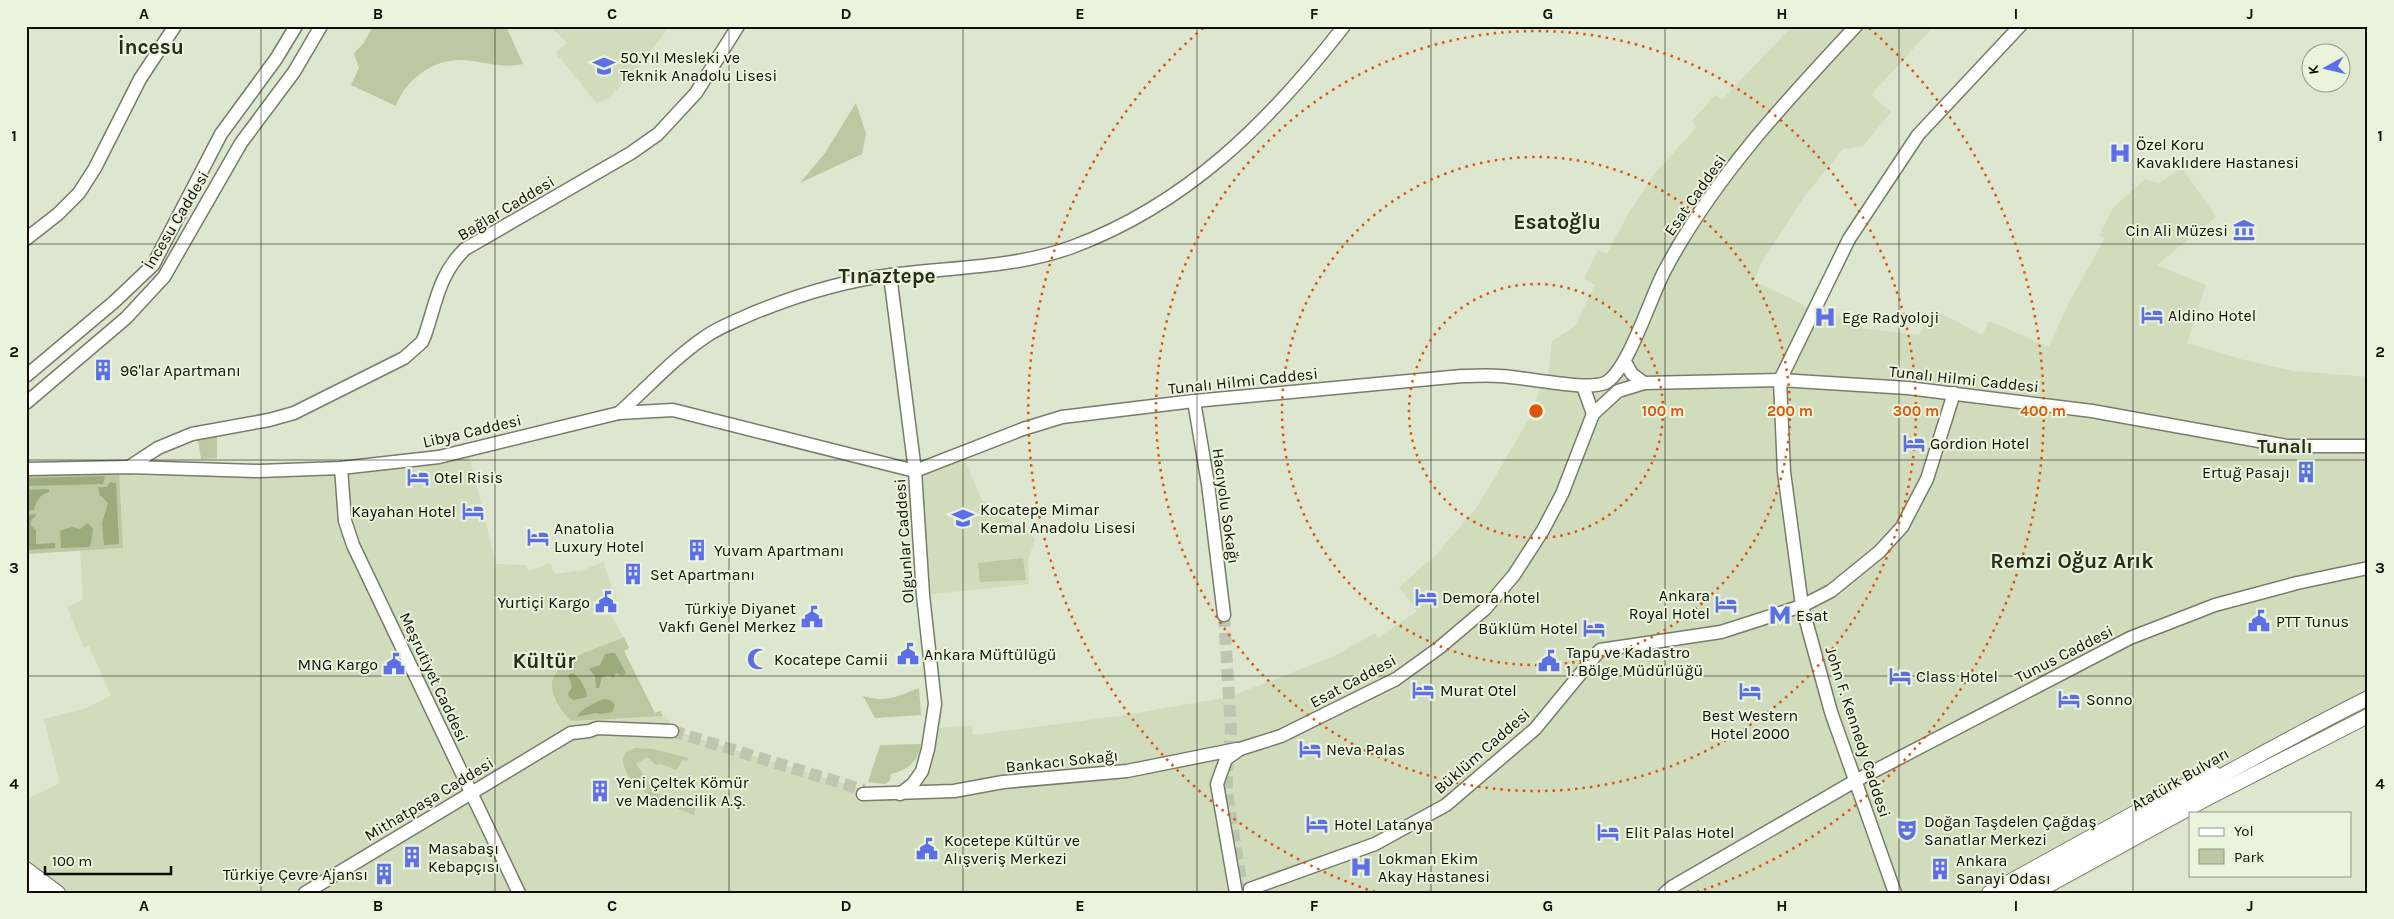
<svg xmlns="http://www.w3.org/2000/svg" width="2394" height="919" viewBox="0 0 2394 919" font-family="Karla,sans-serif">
  <rect width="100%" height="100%" fill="#dde6ce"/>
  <!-- built -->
  <g fill="#d1dcbd">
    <polygon points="549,26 670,26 635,72 608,98 597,104 562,60 555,54 567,42"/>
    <polygon points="1792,26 1934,26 1871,95 1891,112 1863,146 1843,149 1804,197 1760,265 1754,281 1814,310 1817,304 1860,328 1919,335 1932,309 1982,335 1989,321 2049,347 2068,304 2105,238 2099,235 2113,208 2145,179 2159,183 2182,168 2216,217 2157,265 2206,285 2187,343 2240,359 2294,371 2368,377 2368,716 2249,778 2221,800 2200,813 2190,813 2190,818 2054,893 58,893 26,869 26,799 60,783 44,719 87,708 111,696 89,646 84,648 67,607 83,599 80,550 123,547 119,467 259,471 468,451 496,564 526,565 529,571 550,563 555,574 583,570 603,562 617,600 606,605 629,648 624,651 655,713 660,711 663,717 666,716 674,731 864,790 909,788 931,732 940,728 972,725 973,735 1119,716 1229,697 1334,656 1375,633 1378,638 1417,611 1399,587 1434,557 1477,507 1532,414 1543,380 1548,380 1552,341 1575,326 1595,285 1585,279 1585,276 1598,250 1607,254 1628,214 1655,173 1697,127 1692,121 1715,95 1722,100"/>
    <polygon points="962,453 981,499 1035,538 1028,562 1029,584 923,595 915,471"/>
  </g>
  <!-- green -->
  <g fill="#bbc8a1">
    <path d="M373,26H506L523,64C499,69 485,61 462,60C433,59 405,80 396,106L351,85L359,68L354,53L364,43Z"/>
    <polygon points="856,103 866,134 862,154 800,183 825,153"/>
    <polygon points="217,436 217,458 201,459 198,440"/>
    <polygon points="119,467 123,548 26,554 26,469"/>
    <polygon points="1023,558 1026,580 980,582 978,563"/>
    <path d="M624,637L629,648L624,651L655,713L660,711L663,716L571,721C521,666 581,656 624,637Z"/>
    <path d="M919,688L921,715L875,718L863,696C888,703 895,697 919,688Z"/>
    <path d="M921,744C917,762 910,769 891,774L890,780L885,784L868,782L880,745Z"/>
    <path d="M635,748L653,749L688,758L687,761L683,760L676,770L661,764L656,765L647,757L636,764L657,794L695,808L694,815C669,804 624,791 623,759L626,752Z"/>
  </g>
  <!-- forest -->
  <g fill="#9bab7b">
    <polygon points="105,476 103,484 26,486 26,478"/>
    <polygon points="110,482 116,483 119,544 104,545 102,523 108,503 100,495 98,487 107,487"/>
    <path d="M49,489V492C40,494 36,501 34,510L26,511V490Z"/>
    <polygon points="35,514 36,516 32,519 30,525 36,530 36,544 55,543 55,548 26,550 26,515"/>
    <polygon points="88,523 93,529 91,544 89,547 61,548 60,531 72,527 80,529"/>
    <polygon points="612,653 615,653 626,673 623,676 616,673 613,678 609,675 602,677 599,688 596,688 595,676 589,669 600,665 605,654"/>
    <path d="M573,673C580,677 587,690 587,697L574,700L569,697L568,694L572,687L568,675Z"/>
    <path d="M604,699L610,700L615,705L612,712L601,714L595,713L577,717C580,709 596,702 604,699Z"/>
  </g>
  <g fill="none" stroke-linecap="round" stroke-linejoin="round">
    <!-- secondary-tunnel -->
    <g stroke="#bec6b0" stroke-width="12" stroke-dasharray="12 6" stroke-linecap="butt">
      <polyline points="1224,615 1231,730 1227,773 1227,793 1243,893"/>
      <polyline points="672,731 864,790"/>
    </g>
    <!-- secondary casing -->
    <g stroke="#767d68" stroke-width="15">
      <g id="secondary">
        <polyline points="26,239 58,214 79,193 95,168 140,79 175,26"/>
        <polyline points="890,275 915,471 923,595 935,704 928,749 922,771 913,784 900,794"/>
        <polyline points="1625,362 1632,374 1644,383"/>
        <polyline points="26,376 114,302 153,265 221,134 276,59 296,26"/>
        <polyline points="1583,386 1593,414"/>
        <polyline points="1194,401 1208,484 1224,615"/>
        <polyline points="26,403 126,318 164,277 241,143 294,72 321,26"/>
        <path d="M619,413C647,388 674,358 705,337C719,327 736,321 751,314C797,295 842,281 891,275C951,267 1015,268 1072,247C1188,204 1270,121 1344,26"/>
        <path d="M129,467L158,448L192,434L269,420L294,413L404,358L422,342L425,335C436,303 439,274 465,249L631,153L658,134L696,93L738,26"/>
        <polyline points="341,468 345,521 353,545 519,893"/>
        <path d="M26,469L129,467L259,471L341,468L439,457L619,413L673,410L915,471L1023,429L1062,417L1194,401L1462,376C1475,376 1488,375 1500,376C1524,377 1587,391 1605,383C1628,372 1651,295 1665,270C1713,179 1785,102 1856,26"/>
        <polyline points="863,794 954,791 1003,782 1127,771 1237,749"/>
        <polyline points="305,893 571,733 589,731 597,728 672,731"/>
        <polyline points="1236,893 1217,784 1226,759 1240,749 1281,736 1396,679 1439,648 1485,609 1514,575 1543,530 1562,494 1593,414 1618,391 1644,383 1780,380 1908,388 2092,411 2287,446 2368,446"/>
        <polyline points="1250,893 1250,889 1375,844 1446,805 1535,729 1600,650 1721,632 1802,606 1831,591 1879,552 1902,527 1927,479 1954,393"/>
        <polyline points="1665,893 1672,887 1855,781 2130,638 2215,605 2297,583 2368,568"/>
        <polyline points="1895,893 1831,712 1802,606 1784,472 1780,380 1849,239 1918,135 2020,26"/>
      </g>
    </g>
    <!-- primary casing -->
    <g stroke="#767d68" stroke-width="16">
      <g id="primary">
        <polyline points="26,869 58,893"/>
        <polyline points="26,883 39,893"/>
        <polyline points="1989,893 2180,788 2214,773"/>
        <path d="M2012,893C2130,828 2247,759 2368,698"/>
        <polyline points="2034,893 2204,800 2368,716"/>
      </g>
    </g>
    <!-- secondary -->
    <use href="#secondary" stroke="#fff" stroke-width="12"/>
    <!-- primary -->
    <use href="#primary" stroke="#fff" stroke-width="14"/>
  </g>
  <!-- grid -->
  <path fill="none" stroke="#0e1008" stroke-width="1" stroke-opacity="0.55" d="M261,26V893M495,26V893M729,26V893M963,26V893M1197,26V893M1431,26V893M1665,26V893M1899,26V893M2133,26V893M26,244H2368M26,460H2368M26,676H2368"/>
  <!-- distance rings -->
  <g fill="none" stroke="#dd550c" stroke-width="2.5" stroke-dasharray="2.5 5">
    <circle cx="1536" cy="411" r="127"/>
    <circle cx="1536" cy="411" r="254"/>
    <circle cx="1536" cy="411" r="380"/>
    <path d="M1375 892A507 507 0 0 1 1203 28M1869 28A507 507 0 0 1 1697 892"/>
  </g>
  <!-- icons -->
  <defs>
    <g id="school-bare" transform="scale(1.725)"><path d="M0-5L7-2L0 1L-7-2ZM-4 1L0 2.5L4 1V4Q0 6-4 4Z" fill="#5d6fe6" stroke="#eaf3db" stroke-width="2.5" paint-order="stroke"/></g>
    <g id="hospital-bare" transform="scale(1.725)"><path d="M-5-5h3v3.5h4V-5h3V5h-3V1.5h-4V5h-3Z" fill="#5d6fe6" stroke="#eaf3db" stroke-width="2.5" paint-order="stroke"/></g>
    <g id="museum-bare" transform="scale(1.725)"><path d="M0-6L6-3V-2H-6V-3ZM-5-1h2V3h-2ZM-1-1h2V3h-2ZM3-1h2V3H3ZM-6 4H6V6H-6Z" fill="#5d6fe6" stroke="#eaf3db" stroke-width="2.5" paint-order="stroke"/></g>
    <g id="hotel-bare" transform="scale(1.725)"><path d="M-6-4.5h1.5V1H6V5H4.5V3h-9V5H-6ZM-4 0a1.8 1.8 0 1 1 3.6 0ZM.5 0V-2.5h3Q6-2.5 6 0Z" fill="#5d6fe6" stroke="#eaf3db" stroke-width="2.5" paint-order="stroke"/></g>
    <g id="building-bare" transform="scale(1.725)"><path d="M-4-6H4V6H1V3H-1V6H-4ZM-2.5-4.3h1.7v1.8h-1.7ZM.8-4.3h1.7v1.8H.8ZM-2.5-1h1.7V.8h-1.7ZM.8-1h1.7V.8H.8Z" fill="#5d6fe6" stroke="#eaf3db" stroke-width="2.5" paint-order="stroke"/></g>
    <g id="civic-bare" transform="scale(1.725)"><path d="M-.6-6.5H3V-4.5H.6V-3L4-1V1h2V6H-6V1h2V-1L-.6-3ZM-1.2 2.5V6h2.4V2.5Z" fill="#5d6fe6" stroke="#eaf3db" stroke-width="2.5" paint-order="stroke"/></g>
    <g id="metro-bare" transform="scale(1.725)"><path d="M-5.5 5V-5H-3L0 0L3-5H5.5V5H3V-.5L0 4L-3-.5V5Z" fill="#5d6fe6" stroke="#eaf3db" stroke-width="2.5" paint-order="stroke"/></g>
    <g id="mosque-bare" transform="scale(1.725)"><path d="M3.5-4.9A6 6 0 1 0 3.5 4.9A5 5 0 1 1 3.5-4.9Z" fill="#5d6fe6" stroke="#eaf3db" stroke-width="2.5" paint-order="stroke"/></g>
    <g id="theatre-bare" transform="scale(1.725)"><path d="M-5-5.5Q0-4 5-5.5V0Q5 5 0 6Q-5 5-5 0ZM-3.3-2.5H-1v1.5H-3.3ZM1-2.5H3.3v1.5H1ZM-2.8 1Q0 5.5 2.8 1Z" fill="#5d6fe6" stroke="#eaf3db" stroke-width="2.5" paint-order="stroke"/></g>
  </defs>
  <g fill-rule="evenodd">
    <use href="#school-bare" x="604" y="66"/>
    <use href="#hospital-bare" x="2120" y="153"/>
    <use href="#museum-bare" x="2244" y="230"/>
    <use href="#hotel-bare" x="2152" y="315"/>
    <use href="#hospital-bare" x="1825" y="317"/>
    <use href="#building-bare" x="103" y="370"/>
    <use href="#hotel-bare" x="1914" y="443"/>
    <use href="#building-bare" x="2306" y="472"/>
    <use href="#hotel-bare" x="418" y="477"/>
    <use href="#hotel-bare" x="473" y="511"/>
    <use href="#school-bare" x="963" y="518"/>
    <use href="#hotel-bare" x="538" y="537"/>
    <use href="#building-bare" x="697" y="550"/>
    <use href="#building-bare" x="633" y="574"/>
    <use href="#hotel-bare" x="1426" y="597"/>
    <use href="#civic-bare" x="606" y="602"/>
    <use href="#hotel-bare" x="1726" y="604"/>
    <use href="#metro-bare" x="1780" y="615"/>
    <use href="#civic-bare" x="812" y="617"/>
    <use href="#civic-bare" x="2259" y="621"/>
    <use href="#hotel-bare" x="1594" y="628"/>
    <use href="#civic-bare" x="908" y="654"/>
    <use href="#mosque-bare" x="758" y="659"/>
    <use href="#civic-bare" x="1549" y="661"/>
    <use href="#civic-bare" x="394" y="664"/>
    <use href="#hotel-bare" x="1900" y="676"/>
    <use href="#hotel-bare" x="1423" y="690"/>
    <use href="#hotel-bare" x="1750" y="691"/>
    <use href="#hotel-bare" x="2069" y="699"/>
    <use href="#hotel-bare" x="1310" y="749"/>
    <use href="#building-bare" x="600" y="791"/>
    <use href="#hotel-bare" x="1317" y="824"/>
    <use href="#theatre-bare" x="1907" y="830"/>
    <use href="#hotel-bare" x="1608" y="832"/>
    <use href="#civic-bare" x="927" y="849"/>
    <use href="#building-bare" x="412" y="857"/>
    <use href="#hospital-bare" x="1361" y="867"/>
    <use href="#building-bare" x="1940" y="869"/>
    <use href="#building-bare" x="384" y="874"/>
  </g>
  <g text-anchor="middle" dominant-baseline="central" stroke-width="4" stroke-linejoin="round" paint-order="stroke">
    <!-- poi labels -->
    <g font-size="16" fill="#0e1008" stroke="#eaf3db" text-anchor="start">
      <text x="620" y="57">50.Yıl Mesleki ve<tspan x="620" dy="18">Teknik Anadolu Lisesi</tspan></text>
      <text x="2136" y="144">Özel Koru<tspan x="2136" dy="18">Kavaklıdere Hastanesi</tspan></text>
      <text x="2228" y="230" text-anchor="end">Cin Ali Müzesi</text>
      <text x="2168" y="315">Aldino Hotel</text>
      <text x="1842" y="317">Ege Radyoloji</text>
      <text x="120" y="370">96'lar Apartmanı</text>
      <text x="1930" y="443">Gordion Hotel</text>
      <text x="2290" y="472" text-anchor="end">Ertuğ Pasajı</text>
      <text x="434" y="477">Otel Risis</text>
      <text x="980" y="509">Kocatepe Mimar<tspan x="980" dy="18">Kemal Anadolu Lisesi</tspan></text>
      <text x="456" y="511" text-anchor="end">Kayahan Hotel</text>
      <text x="554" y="528">Anatolia<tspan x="554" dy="18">Luxury Hotel</tspan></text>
      <text x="714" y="550">Yuvam Apartmanı</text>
      <text x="650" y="574">Set Apartmanı</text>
      <text x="1710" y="595" text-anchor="end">Ankara<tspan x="1710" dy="18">Royal Hotel</tspan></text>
      <text x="1442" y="597">Demora hotel</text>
      <text x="590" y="602" text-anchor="end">Yurtiçi Kargo</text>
      <text x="796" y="608" text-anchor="end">Türkiye Diyanet<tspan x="796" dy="18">Vakfı Genel Merkez</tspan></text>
      <text x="1796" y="615">Esat</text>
      <text x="2276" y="621">PTT Tunus</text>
      <text x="1578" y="628" text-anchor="end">Büklüm Hotel</text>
      <text x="1566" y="652">Tapu ve Kadastro<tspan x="1566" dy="18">1. Bölge Müdürlüğü</tspan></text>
      <text x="924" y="654">Ankara Müftülügü</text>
      <text x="774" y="659">Kocatepe Camii</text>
      <text x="378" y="664" text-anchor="end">MNG Kargo</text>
      <text x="1916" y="676">Class Hotel</text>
      <text x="1440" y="690">Murat Otel</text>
      <text x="2086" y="699">Sonno</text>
      <text x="1750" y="715" text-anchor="middle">Best Western<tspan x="1750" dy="18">Hotel 2000</tspan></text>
      <text x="1326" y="749">Neva Palas</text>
      <text x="616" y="782">Yeni Çeltek Kömür<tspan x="616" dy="18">ve Madencilik A.Ş.</tspan></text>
      <text x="1924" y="821">Doğan Taşdelen Çağdaş<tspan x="1924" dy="18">Sanatlar Merkezi</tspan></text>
      <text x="1334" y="824">Hotel Latanya</text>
      <text x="1625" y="832">Elit Palas Hotel</text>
      <text x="944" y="840">Kocetepe Kültür ve<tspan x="944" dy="18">Alışveriş Merkezi</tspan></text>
      <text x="428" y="848">Masabaşı<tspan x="428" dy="18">Kebapçısı</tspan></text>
      <text x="1378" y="858">Lokman Ekim<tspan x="1378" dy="18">Akay Hastanesi</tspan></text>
      <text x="1956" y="860">Ankara<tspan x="1956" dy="18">Sanayi Odası</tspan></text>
      <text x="368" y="874" text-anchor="end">Türkiye Çevre Ajansı</text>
    </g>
    <!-- street labels -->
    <g font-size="16" fill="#0e1008" stroke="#eaf3db">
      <text transform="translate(1695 195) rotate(-55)">Esat Caddesi</text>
      <text transform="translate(506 208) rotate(-31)">Bağlar Caddesi</text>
      <text transform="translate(176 220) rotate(-59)">İncesu Caddesi</text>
      <text transform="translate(1964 379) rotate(6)">Tunalı Hilmi Caddesi</text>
      <text transform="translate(1243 381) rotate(-6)">Tunalı Hilmi Caddesi</text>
      <text transform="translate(472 431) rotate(-13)">Libya Caddesi</text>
      <text transform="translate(1226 506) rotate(82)">Hacıyolu Sokağı</text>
      <text transform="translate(904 541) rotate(-94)">Olgunlar Caddesi</text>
      <text transform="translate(2064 654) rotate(-27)">Tunus Caddesi</text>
      <text transform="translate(434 677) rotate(65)">Meşrutiyet Caddesi</text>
      <text transform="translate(1353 681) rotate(-28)">Esat Caddesi</text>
      <text transform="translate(1858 732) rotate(72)">John F. Kennedy Caddesi</text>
      <text transform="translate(1482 751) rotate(-41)">Büklüm Caddesi</text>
      <text transform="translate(1062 761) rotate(-6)">Bankacı Sokağı</text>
      <text transform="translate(2180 779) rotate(-30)">Atatürk Bulvarı</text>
      <text transform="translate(429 799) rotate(-31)">Mithatpaşa Caddesi</text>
    </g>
    <!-- quarter labels -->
    <g font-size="19" font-weight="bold" fill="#272d1b" stroke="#eaf3db">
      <text x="2285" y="447">Tunalı</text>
    </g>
    <!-- district labels -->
    <g font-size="21" font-weight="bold" fill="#272d1b" stroke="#eaf3db">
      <text x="151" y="47">İncesu</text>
      <text x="1557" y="222">Esatoğlu</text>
      <text x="887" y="276">Tınaztepe</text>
      <text x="2072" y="561">Remzi Oğuz Arık</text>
      <text x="544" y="661">Kültür</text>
    </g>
  </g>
  <circle cx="1536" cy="411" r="8" fill="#dd550c" stroke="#eaf3db" stroke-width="2.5"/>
  <g font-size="15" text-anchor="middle" font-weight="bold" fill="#dd550c" stroke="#eaf3db" stroke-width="4" stroke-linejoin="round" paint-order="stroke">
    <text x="1663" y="416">100 m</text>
    <text x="1790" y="416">200 m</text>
    <text x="1916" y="416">300 m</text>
    <text x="2043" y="416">400 m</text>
  </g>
  <!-- border -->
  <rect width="2394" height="919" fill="none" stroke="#eaf3db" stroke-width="55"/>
  <!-- legend -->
  <rect x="2189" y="812" width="162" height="65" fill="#eaf3db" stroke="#929887"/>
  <rect x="2199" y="828" width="25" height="8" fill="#ffffff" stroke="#929887"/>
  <text x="2234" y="836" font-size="15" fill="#0e1008">Yol</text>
  <rect x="2199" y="849" width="25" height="15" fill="#bbc8a1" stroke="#929887"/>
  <text x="2234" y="862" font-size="15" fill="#0e1008">Park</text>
  <!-- north arrow -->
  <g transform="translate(2326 68) rotate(262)"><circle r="24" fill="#eaf3db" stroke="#929887"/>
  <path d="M0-4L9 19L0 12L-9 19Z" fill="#5d6fe6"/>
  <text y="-8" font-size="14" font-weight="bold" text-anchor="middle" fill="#0e1008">K</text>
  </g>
  <!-- scale -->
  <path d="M45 866v8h126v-8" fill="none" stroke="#0e1008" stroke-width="2.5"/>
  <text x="52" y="866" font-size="15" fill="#0e1008" stroke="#eaf3db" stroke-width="4" paint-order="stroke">100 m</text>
  <rect x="28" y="28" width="2338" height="864" fill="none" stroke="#0e1008" stroke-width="2"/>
  <g font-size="16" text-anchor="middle" font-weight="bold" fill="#0e1008">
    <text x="144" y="19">A</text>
    <text x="378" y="19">B</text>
    <text x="612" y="19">C</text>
    <text x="846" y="19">D</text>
    <text x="1080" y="19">E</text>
    <text x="1314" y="19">F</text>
    <text x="1548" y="19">G</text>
    <text x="1782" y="19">H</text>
    <text x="2016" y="19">I</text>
    <text x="2250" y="19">J</text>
    <text x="14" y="141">1</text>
    <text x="2380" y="141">1</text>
    <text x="14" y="357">2</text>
    <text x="2380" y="357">2</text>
    <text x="14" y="573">3</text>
    <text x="2380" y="573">3</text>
    <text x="14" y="789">4</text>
    <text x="2380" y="789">4</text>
    <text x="144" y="911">A</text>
    <text x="378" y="911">B</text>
    <text x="612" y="911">C</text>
    <text x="846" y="911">D</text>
    <text x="1080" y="911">E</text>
    <text x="1314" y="911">F</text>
    <text x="1548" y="911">G</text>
    <text x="1782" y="911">H</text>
    <text x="2016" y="911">I</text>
    <text x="2250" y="911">J</text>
  </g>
</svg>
